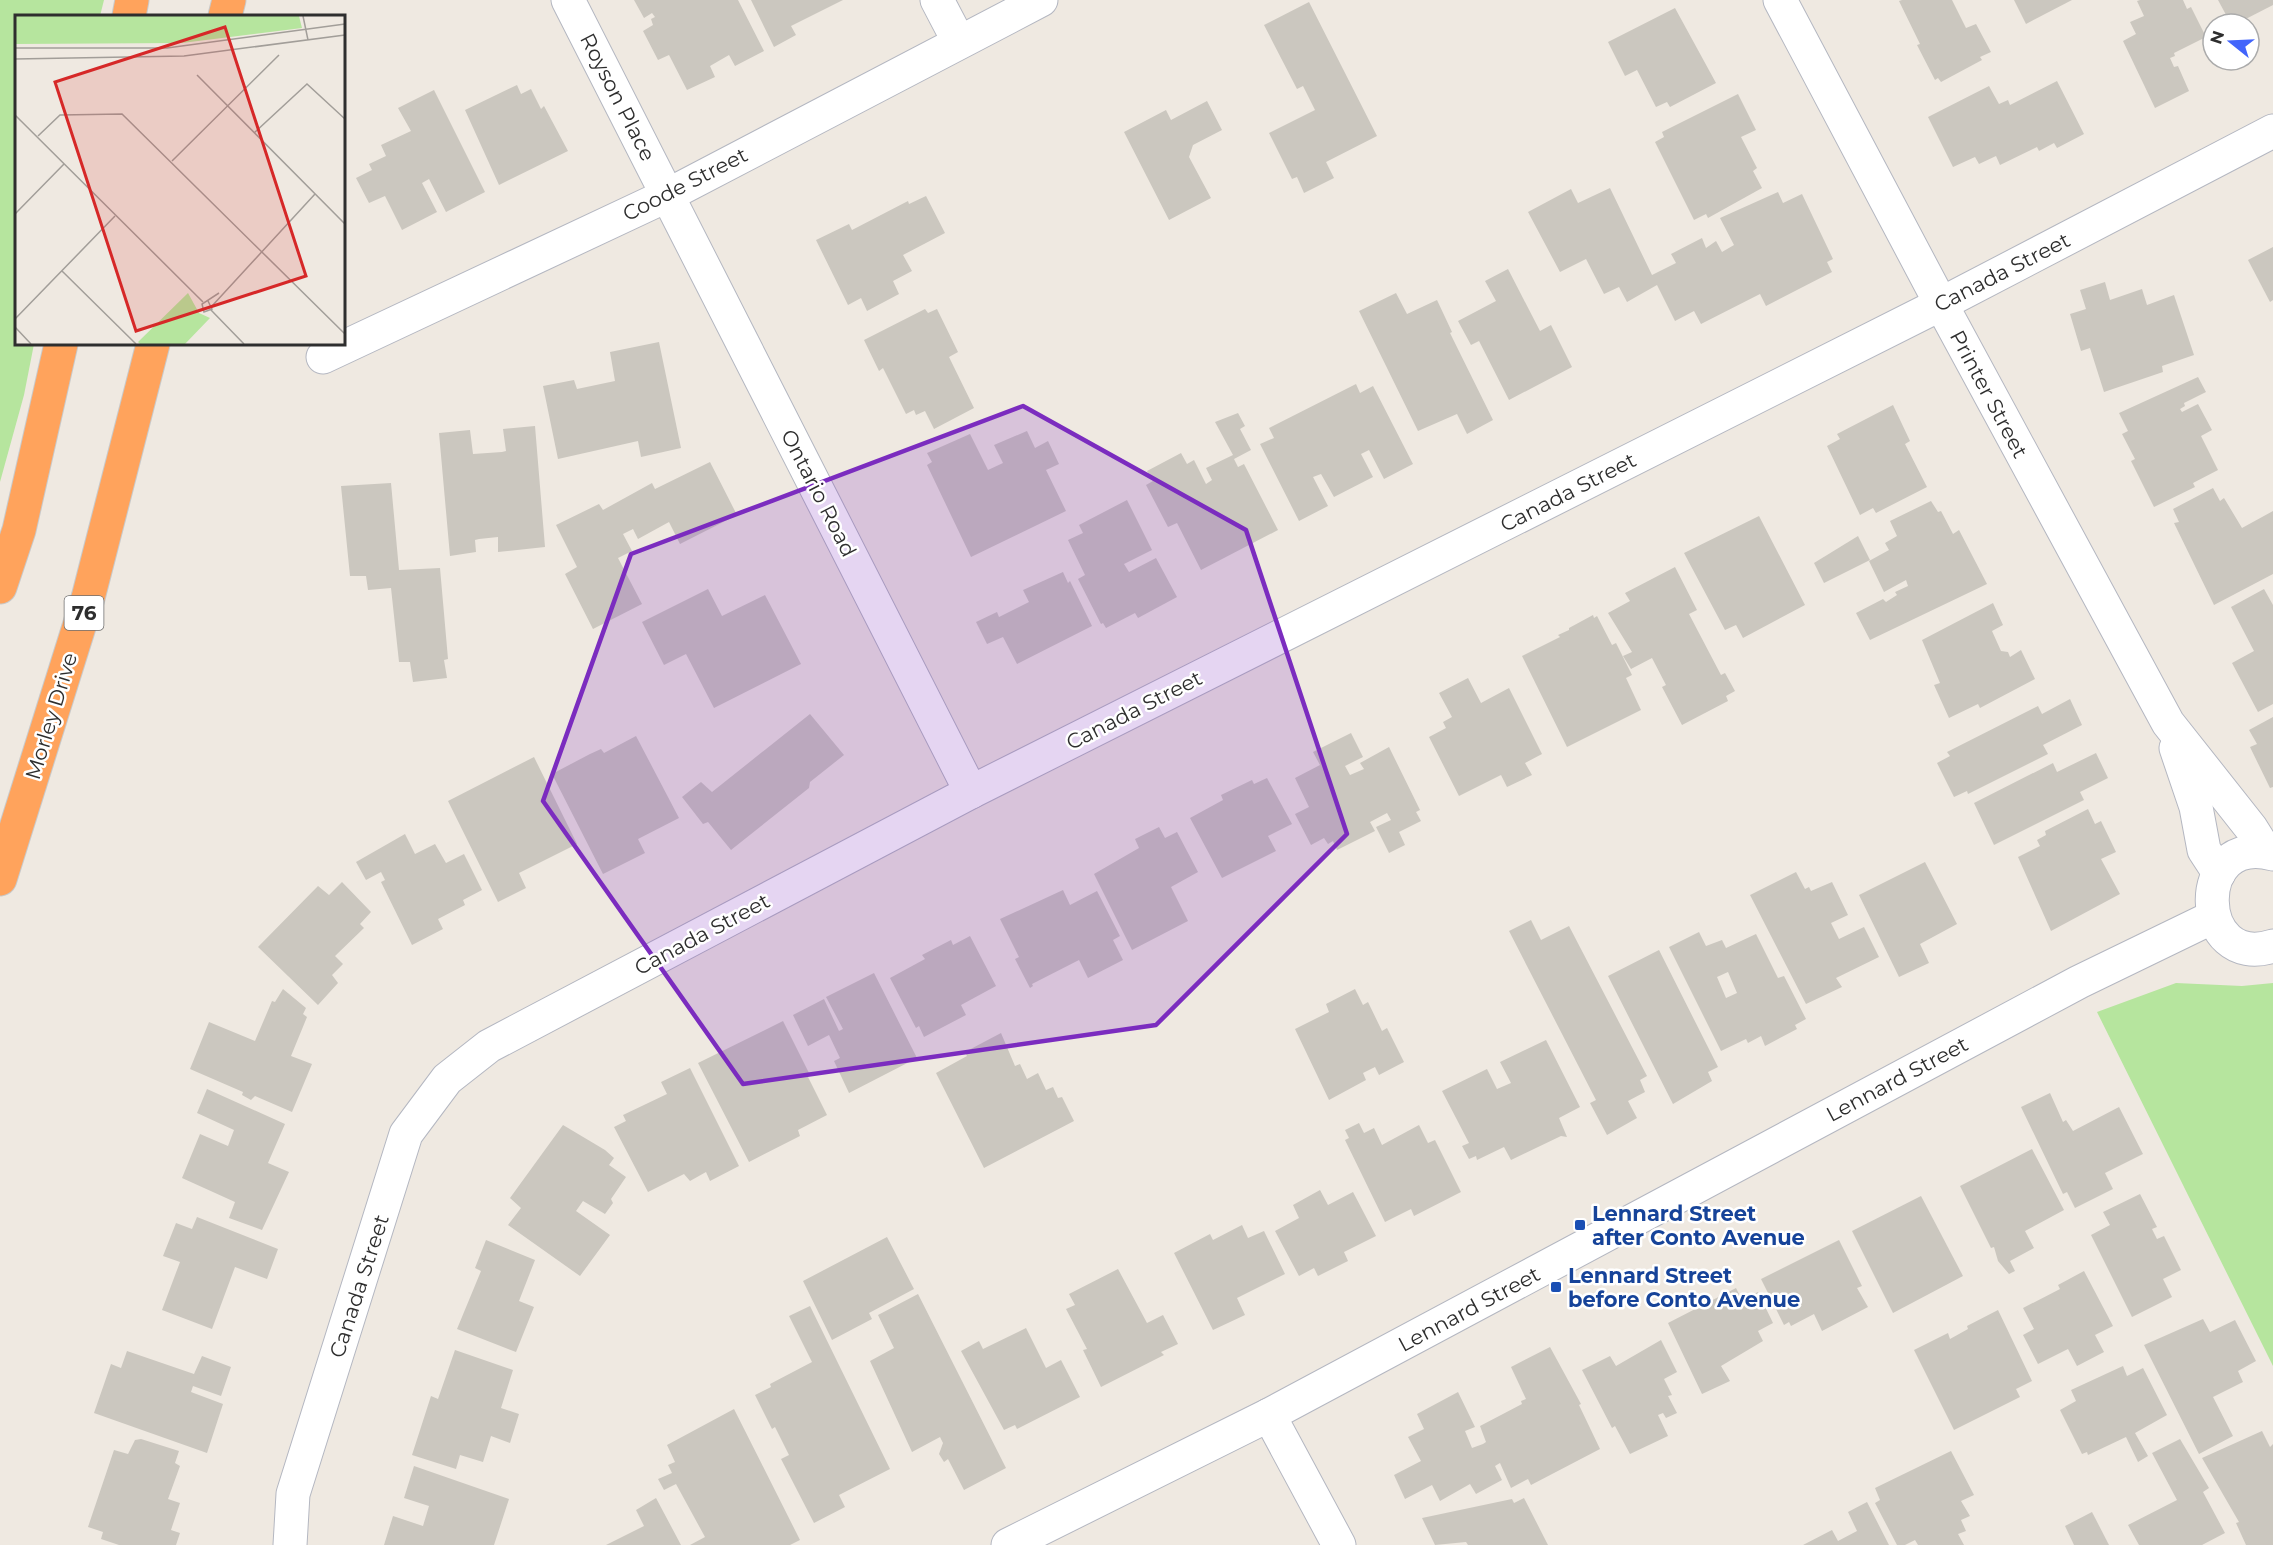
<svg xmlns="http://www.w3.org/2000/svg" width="2273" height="1545" viewBox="0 0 2273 1545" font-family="Montserrat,sans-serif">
  <rect width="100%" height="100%" fill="#efe9e1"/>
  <!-- green -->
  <g fill="#b6e59e">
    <polygon points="0,0 104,0 100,16 16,16 16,344 34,344 24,395 0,482"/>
    <polygon points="2176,983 2242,986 2273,983 2273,1366 2097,1012"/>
  </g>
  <!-- building -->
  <g fill="#cbc7bf" fill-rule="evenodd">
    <polygon points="634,0 738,0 764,51 735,66 729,55 710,66 715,77 687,90 669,55 658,60 643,31 653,25 651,19 655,17 652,13 644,18"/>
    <polygon points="751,0 843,0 791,26 796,35 774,47"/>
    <polygon points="1902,0 1952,0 1966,28 1976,24 1991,52 1980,57 1982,60 1941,82 1938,78 1935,80 1917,45 1920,44 1899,1"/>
    <polygon points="2014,0 2072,0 2026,24"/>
    <polygon points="2140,0 2183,0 2187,9 2191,7 2206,37 2174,53 2175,56 2170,58 2174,67 2178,66 2189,91 2155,108 2123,41 2136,34 2130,22 2144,16 2137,1"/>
    <polygon points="2218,0 2273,0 2273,5 2236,24 2231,24"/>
    <polygon points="1309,2 1377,136 1326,162 1334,178 1304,193 1297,177 1292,179 1269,133 1315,110 1303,86 1297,89 1264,25"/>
    <polygon points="1675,8 1716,83 1670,107 1667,102 1656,107 1637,70 1625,76 1608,42"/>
    <polygon points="2057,81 2084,134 2057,148 2054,143 2039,151 2037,147 2000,165 1996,156 1979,164 1975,157 1953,167 1928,117 1989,86 1999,104 2008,100 2010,105"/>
    <polygon points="517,85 521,94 531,89 541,109 544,106 568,151 499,185 465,110"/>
    <polygon points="434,90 485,192 446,212 429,179 422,183 437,212 402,230 385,196 369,203 356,178 372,170 369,164 386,156 381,145 411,131 398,108"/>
    <polygon points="1738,94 1756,130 1741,137 1757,168 1753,171 1762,188 1708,218 1706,214 1694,220 1655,142 1664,137 1662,132"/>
    <polygon points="1207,101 1222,130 1193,145 1189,157 1211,198 1169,220 1124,132 1166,110 1171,120"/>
    <polygon points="1610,188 1652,275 1676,263 1671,254 1702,238 1706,248 1716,241 1722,252 1734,245 1720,218 1778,192 1783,203 1802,194 1833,259 1827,262 1832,272 1766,306 1760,294 1701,324 1694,311 1675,321 1657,285 1627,302 1619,287 1604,294 1586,259 1560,272 1528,212 1571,189 1578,203"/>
    <polygon points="926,196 945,233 903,255 912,271 893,281 899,294 867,311 861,298 848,305 816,240 849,224 852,230 908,201 909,204"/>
    <polygon points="2273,247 2273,300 2270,302 2248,260"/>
    <polygon points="1508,269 1540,331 1551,325 1572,367 1509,400 1479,341 1471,345 1458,321 1496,301 1485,281"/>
    <polygon points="2105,282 2110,300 2142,289 2147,305 2174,295 2194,355 2162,366 2163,372 2104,392 2090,348 2081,351 2070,314 2086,309 2080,290"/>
    <polygon points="1396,293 1407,314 1437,300 1452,332 1450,333 1493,420 1467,434 1457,414 1418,431 1359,311"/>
    <polygon points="925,309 928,313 937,309 958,352 949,357 974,408 934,429 925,411 916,415 914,410 906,414 883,368 879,371 864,340"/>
    <polygon points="659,342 681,448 641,457 638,441 558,459 543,386 574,380 577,389 615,381 610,352"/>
    <polygon points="2198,377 2206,392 2184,403 2185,406 2180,409 2182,412 2198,404 2212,430 2201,436 2218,470 2193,483 2195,487 2154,507 2131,461 2135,459 2122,434 2128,431 2119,413"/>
    <polygon points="1356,384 1360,393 1373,386 1413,464 1384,479 1369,450 1361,454 1373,477 1334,497 1321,474 1313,477 1328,506 1299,521 1260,444 1274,438 1269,428"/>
    <polygon points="1893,405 1910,441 1905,444 1927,487 1876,513 1873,508 1860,515 1827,446 1840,439 1837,434"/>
    <polygon points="1238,413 1245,426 1240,429 1251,450 1234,459 1238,467 1244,464 1278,530 1201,570 1177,523 1168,527 1146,485 1153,481 1147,471 1181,453 1187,464 1194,460 1206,484 1212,480 1206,468 1233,455 1215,422"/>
    <polygon points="535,426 545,547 498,552 498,537 479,539 475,540 476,552 450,556 439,433 470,430 473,454 502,452 506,451 503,429"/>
    <polygon points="1027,431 1035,448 1048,441 1059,464 1046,470 1066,511 971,557 927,465 932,462 927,453 970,434 988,470 1003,463 994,445"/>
    <polygon points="710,462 737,515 680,544 669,522 638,539 633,529 623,534 632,551 618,558 642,604 593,629 565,574 577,567 556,525 599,504 603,510 652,483 655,489"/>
    <polygon points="391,483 399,570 440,568 448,659 444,660 447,678 413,682 410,662 399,662 391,588 368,590 366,576 350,576 341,486"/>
    <polygon points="2213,488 2220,501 2224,498 2242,528 2273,511 2273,574 2214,605 2174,523 2179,522 2173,509"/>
    <polygon points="1127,500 1152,550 1124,564 1129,572 1156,558 1177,597 1138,618 1135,613 1106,628 1103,623 1101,624 1078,579 1085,575 1068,540 1083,533 1079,525"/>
    <polygon points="1931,501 1938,512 1941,511 1953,534 1959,530 1987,584 1870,640 1856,613 1883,599 1886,602 1897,595 1895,592 1908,586 1906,580 1884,592 1869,561 1889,550 1885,543 1897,536 1890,521"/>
    <polygon points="1759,516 1805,605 1743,638 1736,625 1725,630 1684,553"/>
    <polygon points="1858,536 1870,560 1824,583 1814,563"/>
    <polygon points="1675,567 1697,610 1689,614 1721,675 1725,673 1735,691 1726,696 1728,701 1682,725 1662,687 1666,685 1652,658 1631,669 1623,656 1632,652 1608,613 1630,601 1625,593"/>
    <polygon points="1063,572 1068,583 1070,581 1092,626 1017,664 1003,637 987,644 976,622 997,612 999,617 1029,602 1023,590"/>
    <polygon points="708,589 722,616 765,595 801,664 714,708 686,654 664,665 642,622"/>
    <polygon points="2264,589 2273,605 2273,704 2258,712 2232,663 2254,651 2231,607"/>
    <polygon points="1993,603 2003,625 1992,631 2001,651 2008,652 2010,657 2021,650 2035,679 1980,708 1978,704 1949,718 1934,685 1940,683 1922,640"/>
    <polygon points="1593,615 1594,618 1597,616 1612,645 1616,643 1632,675 1626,678 1641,710 1567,747 1522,656 1560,637 1558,635 1569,630 1569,628"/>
    <polygon points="1468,678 1481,703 1509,688 1542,754 1525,763 1532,775 1507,787 1501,775 1459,796 1429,737 1446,728 1443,722 1452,717 1439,693"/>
    <polygon points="2070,699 2082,725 2043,745 2048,754 1968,794 1967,791 1954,797 1937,763 1950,756 1947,752 2038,706 2042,714"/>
    <polygon points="810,714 844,755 810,782 809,788 731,850 708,822 703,824 682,797 701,782 712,792"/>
    <polygon points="2273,717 2273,787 2270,788 2250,747 2257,744 2249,730"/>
    <polygon points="1351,733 1363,757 1345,766 1350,775 1364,769 1360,763 1389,747 1420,810 1416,812 1421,821 1399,832 1405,845 1389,853 1376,827 1391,820 1387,813 1370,822 1375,831 1337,850 1333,841 1328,844 1324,838 1311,845 1295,814 1309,807 1295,778 1320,765 1313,752"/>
    <polygon points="636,736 679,818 638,839 645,853 603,874 552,774 590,754 601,749 604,753"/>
    <polygon points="2096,753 2108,778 2080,792 2084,800 1994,845 1974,803 2053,763 2057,772"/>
    <polygon points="534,757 577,844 519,873 526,888 498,902 448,801"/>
    <polygon points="1267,778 1292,824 1268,836 1276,851 1222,878 1190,818 1223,800 1221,795 1252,780 1254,784"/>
    <polygon points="2088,809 2095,824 2101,821 2116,852 2101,859 2120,894 2051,931 2018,857 2040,846 2037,840 2046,835 2045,831"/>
    <polygon points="1159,827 1165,838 1177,832 1198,872 1171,887 1188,921 1132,950 1094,874 1139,848 1135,839"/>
    <polygon points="405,834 415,854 435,844 446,863 464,854 482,890 463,900 465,905 438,919 443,929 412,945 381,882 385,880 381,872 366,880 356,862"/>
    <polygon points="1925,862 1957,924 1920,944 1929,963 1899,977 1859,895"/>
    <polygon points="1796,872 1805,889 1809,887 1811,891 1832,882 1848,915 1831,923 1839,939 1864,927 1879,957 1836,978 1842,987 1806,1004 1750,895"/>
    <polygon points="342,882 371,912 360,924 364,928 335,956 343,964 332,975 338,983 318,1005 258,947 318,886 329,895"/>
    <polygon points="1063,890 1070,905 1097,891 1120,936 1113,940 1123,960 1088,978 1079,960 1032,984 1033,986 1030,988 1015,959 1019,957 1000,919"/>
    <polygon points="1531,920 1541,940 1569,926 1647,1076 1640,1080 1645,1092 1628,1101 1637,1118 1607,1135 1590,1103 1596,1100 1509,931"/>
    <path d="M1699,932L1706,946L1722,940L1726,948L1756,934L1778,978L1784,976L1806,1019L1795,1025L1797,1029L1765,1046L1761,1036L1748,1043L1746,1039L1721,1051L1669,947ZM1728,972L1737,993L1726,998L1717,977Z"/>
    <polygon points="970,936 996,986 961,1005 966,1015 924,1037 919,1026 916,1028 890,978 925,959 922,955 951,940 953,945"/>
    <polygon points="1659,950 1718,1067 1708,1072 1712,1081 1673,1104 1608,976"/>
    <polygon points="874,973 917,1058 849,1093 834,1061 840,1058 829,1035 808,1046 793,1015 824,999 839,1031 843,1029 826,997"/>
    <polygon points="283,989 306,1008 303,1014 307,1017 291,1056 312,1064 292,1112 255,1096 251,1100 242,1095 243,1092 190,1069 209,1022 255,1041 272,1001 275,1002"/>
    <polygon points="1355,989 1363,1005 1368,1002 1382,1031 1387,1028 1404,1062 1379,1075 1375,1067 1363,1073 1366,1080 1329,1100 1295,1029 1329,1012 1326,1004"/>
    <polygon points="783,1021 810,1075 808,1077 827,1115 798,1130 800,1136 749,1162 698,1063"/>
    <polygon points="1001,1033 1015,1066 1020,1064 1027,1079 1038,1073 1046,1090 1053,1087 1058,1098 1062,1097 1074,1121 984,1168 936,1073 967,1056 965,1052"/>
    <polygon points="1546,1040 1580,1107 1559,1118 1567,1137 1561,1136 1511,1160 1504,1147 1477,1160 1476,1156 1469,1159 1462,1146 1469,1143 1442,1091 1487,1069 1497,1089 1511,1083 1500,1062"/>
    <polygon points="690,1068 739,1166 710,1181 706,1172 690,1181 684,1174 648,1192 614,1127 626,1121 623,1115 667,1094 661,1082"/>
    <polygon points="207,1089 285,1124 268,1163 289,1172 262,1230 229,1218 235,1202 182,1178 200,1134 228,1146 234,1130 197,1113"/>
    <polygon points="2050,1093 2063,1122 2066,1120 2073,1131 2119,1107 2143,1154 2105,1173 2113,1189 2075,1208 2067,1192 2063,1194 2021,1107"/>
    <polygon points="1359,1123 1364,1133 1374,1128 1382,1145 1419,1125 1428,1143 1435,1140 1461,1192 1414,1216 1411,1209 1385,1222 1345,1140 1349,1138 1345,1130"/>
    <polygon points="563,1125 605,1150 614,1158 609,1165 626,1177 611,1199 613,1203 605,1214 583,1201 576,1211 610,1235 580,1276 508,1225 521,1208 510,1198"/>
    <polygon points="2032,1149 2064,1210 2025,1231 2034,1248 2010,1261 2015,1271 2009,1274 1998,1261 1994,1247 1991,1248 1960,1186"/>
    <polygon points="1320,1190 1328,1205 1353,1192 1376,1236 1344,1252 1348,1261 1318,1276 1314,1268 1299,1276 1275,1231 1299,1218 1293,1205"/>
    <polygon points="2140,1194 2157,1227 2152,1229 2157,1239 2164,1236 2181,1270 2163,1279 2172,1297 2132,1317 2091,1235 2110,1225 2103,1212"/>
    <polygon points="1921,1196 1963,1276 1893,1313 1852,1231"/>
    <polygon points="197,1217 278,1249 267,1279 235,1267 212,1329 162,1310 180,1262 163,1256 176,1223 192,1229"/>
    <polygon points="1242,1225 1248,1238 1264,1231 1285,1274 1237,1298 1245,1315 1213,1330 1174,1253 1210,1234 1213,1240"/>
    <polygon points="887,1237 914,1289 869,1313 872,1319 832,1340 803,1281"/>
    <polygon points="486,1240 535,1260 519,1301 534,1307 516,1352 457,1329 481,1271 475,1268"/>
    <polygon points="1839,1240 1862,1286 1857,1288 1868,1307 1822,1331 1814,1314 1791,1326 1789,1322 1784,1325 1761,1279"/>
    <polygon points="1118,1269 1147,1323 1163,1315 1178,1344 1161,1352 1164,1355 1101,1387 1083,1350 1087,1349 1066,1309 1075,1305 1069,1294"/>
    <polygon points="2084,1271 2113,1326 2095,1335 2104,1352 2077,1366 2068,1349 2038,1364 2023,1335 2034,1329 2023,1308 2060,1289 2058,1285"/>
    <polygon points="1736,1288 1742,1300 1758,1292 1773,1323 1758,1331 1763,1341 1721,1366 1730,1381 1702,1394 1668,1323"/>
    <polygon points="918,1294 1006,1468 964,1490 948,1459 944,1462 939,1454 943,1443 940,1437 912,1452 870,1361 894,1348 878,1315"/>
    <polygon points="810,1306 890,1469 839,1495 845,1507 814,1523 781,1459 789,1455 775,1427 772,1429 755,1395 771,1387 770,1384 812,1362 789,1316"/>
    <polygon points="1998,1310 2032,1381 2016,1389 2020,1397 1954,1430 1914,1350 1948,1333 1950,1339 1968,1329 1967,1326"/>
    <polygon points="2203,1319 2210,1332 2235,1320 2256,1361 2238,1371 2243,1382 2213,1397 2233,1436 2199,1454 2144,1345"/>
    <polygon points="1026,1328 1046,1368 1061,1360 1080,1397 1017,1429 1015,1425 1004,1430 961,1351 979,1341 983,1349"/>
    <polygon points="1661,1340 1677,1372 1664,1379 1672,1395 1668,1396 1677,1413 1666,1418 1663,1413 1658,1415 1668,1436 1630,1454 1615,1426 1612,1428 1582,1370 1610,1356 1616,1366"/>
    <polygon points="1550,1347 1581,1404 1579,1405 1600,1449 1531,1485 1528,1479 1511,1488 1500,1463 1495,1466 1502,1480 1476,1494 1470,1484 1440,1501 1432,1485 1405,1499 1394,1475 1421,1461 1408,1437 1424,1429 1417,1414 1458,1392 1475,1427 1465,1431 1472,1448 1483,1444 1486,1442 1480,1426 1522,1404 1521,1401 1526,1399 1511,1367"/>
    <polygon points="455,1350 513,1370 501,1408 519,1414 510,1443 491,1436 483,1462 460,1455 456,1469 412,1455 431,1396 438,1399"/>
    <polygon points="127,1351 194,1374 202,1356 231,1367 221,1396 193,1386 191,1392 223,1404 207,1453 94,1413 111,1364 121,1368"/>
    <polygon points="2123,1366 2127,1376 2143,1368 2167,1415 2135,1433 2148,1456 2138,1462 2126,1437 2088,1455 2087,1452 2082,1454 2060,1410 2076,1401 2071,1390"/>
    <polygon points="734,1409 800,1540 790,1545 690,1545 705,1537 676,1484 664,1490 658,1479 672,1473 668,1465 675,1462 667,1445"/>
    <polygon points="2262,1431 2270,1447 2273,1444 2273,1545 2246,1545 2236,1523 2239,1522 2202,1458"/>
    <polygon points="141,1439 179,1451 175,1463 180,1466 168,1499 180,1503 171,1530 180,1533 176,1545 119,1545 101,1539 103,1532 88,1527 114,1450 128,1454 135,1440"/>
    <polygon points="2180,1439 2209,1488 2203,1492 2225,1533 2202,1545 2139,1545 2128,1525 2177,1500 2152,1453"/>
    <polygon points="1951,1451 1974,1495 1961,1501 1970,1516 1961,1520 1966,1531 1958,1534 1964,1545 1918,1545 1915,1540 1905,1545 1897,1545 1875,1503 1880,1500 1875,1488"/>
    <polygon points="414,1466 509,1499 494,1545 384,1545 393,1516 423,1526 429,1506 404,1498"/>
    <polygon points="656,1498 681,1545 606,1545 644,1526 636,1510"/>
    <polygon points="1524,1498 1548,1545 1468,1545 1466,1542 1435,1545 1422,1518 1512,1499 1514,1503"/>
    <polygon points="1867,1502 1889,1545 1803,1545 1832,1530 1838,1541 1857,1531 1848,1512"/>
    <polygon points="2092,1512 2109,1545 2074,1545 2065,1526"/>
  </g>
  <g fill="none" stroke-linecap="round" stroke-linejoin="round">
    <!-- street casing -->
    <g stroke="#b4b7c1" stroke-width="35">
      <g id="street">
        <polyline points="568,0 971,792"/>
        <polyline points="937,0 959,42"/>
        <polyline points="1780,0 1941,304 2168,723 2251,828 2266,852"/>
        <polyline points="323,357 668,195 1041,0"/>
        <polyline points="2176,748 2196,807 2204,850 2219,873"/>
        <path d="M2273,854C2190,831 2194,972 2273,946"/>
        <polyline points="1269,1415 1339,1545"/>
        <polyline points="290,1545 293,1494 406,1134 447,1079 489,1046 971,792 1941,304 2273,131"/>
        <polyline points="1008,1545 1269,1415 2079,982 2213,917"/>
      </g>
    </g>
    <!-- highway casing -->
    <g stroke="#c9c9c9" stroke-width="35">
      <g id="highway">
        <polyline points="129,16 132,0"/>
        <polyline points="225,16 229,0"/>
        <polyline points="0,587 19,530 61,344"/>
        <polyline points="0,879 88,598 153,344"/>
      </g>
    </g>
    <!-- street -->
    <use href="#street" stroke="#fff" stroke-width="33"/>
    <!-- highway -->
    <use href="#highway" stroke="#ffa35c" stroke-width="33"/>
  </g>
  <!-- marked area -->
  <path fill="#7b2cbf" fill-opacity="0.2" stroke="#7b2cbf" stroke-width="4.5" stroke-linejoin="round" d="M1023,406L1246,530L1347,834L1156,1025L743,1084L543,801L631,554Z"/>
  <!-- markers -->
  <g fill="#1a4fb4" stroke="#fff" stroke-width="2">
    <rect x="1574" y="1219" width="12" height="12" rx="3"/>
    <rect x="1550" y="1281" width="12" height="12" rx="3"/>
  </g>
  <g text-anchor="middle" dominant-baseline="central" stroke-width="5" stroke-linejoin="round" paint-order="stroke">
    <!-- shield labels -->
    <rect fill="#fff" stroke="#6d6d6d" stroke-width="1.5" x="64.5" y="596" width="39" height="34" rx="4.5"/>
    <g font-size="20" font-weight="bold" fill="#2e2e2e">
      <text x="84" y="613">76</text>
    </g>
    <!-- street labels -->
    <g font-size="21" fill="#2e2e2e" stroke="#fff">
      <text transform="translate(618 97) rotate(63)">Royson Place</text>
      <text transform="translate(685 184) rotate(-27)">Coode Street</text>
      <text transform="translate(2002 272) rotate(-27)">Canada Street</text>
      <text transform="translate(1989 394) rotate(62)">Printer Street</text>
      <text transform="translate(1568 492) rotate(-27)">Canada Street</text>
      <text transform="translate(819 493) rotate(63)">Ontario Road</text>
      <text transform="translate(1134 710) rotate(-27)">Canada Street</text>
      <text transform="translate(51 716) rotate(-73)">Morley Drive</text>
      <text transform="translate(702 934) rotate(-28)">Canada Street</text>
      <text transform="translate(1897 1079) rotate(-28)">Lennard Street</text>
      <text transform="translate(359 1286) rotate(-72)">Canada Street</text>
      <text transform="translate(1469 1309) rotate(-28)">Lennard Street</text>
    </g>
    <!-- transit labels -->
    <g font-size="21" font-weight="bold" fill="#164399" stroke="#fff" text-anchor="start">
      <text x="1592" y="1213">Lennard Street<tspan x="1592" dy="24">after Conto Avenue</tspan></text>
      <text x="1568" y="1275">Lennard Street<tspan x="1568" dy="24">before Conto Avenue</tspan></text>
    </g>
  </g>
  <!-- overview -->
  <g transform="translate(15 15)">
    <rect width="330" height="330" fill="#efe9e1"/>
    <path d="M0,1H284L287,13L167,28L0,29ZM173,278L184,298L195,303L170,329H125L123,327Z" fill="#b6e59e"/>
    <path fill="none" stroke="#a29e99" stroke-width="1.5" d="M288,1L293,25M0,33H152L330,9M0,44L169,41L330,20M182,60L330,209M0,100L188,287M239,118L292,69L330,104M23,121L45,100L107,99L330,319M157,146L264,40M0,199L49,149M47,256L121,329M193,286L197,294L189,297L187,289L204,278M197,291L300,179M196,295L229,329M0,304L100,201M0,312L16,329"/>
    <path fill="#d62828" fill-opacity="0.15" stroke="#d62828" stroke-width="3" d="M210,12L291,261L121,316L40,67Z"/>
    <rect width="330" height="330" fill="none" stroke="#2e2e2e" stroke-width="3"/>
  </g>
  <!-- north arrow -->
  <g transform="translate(2231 42) rotate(288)"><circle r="28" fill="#ffffff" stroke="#ababab" stroke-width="1.5"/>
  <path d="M0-4.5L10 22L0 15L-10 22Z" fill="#4264fb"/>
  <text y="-9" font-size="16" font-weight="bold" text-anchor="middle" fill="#2e2e2e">N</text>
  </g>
</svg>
